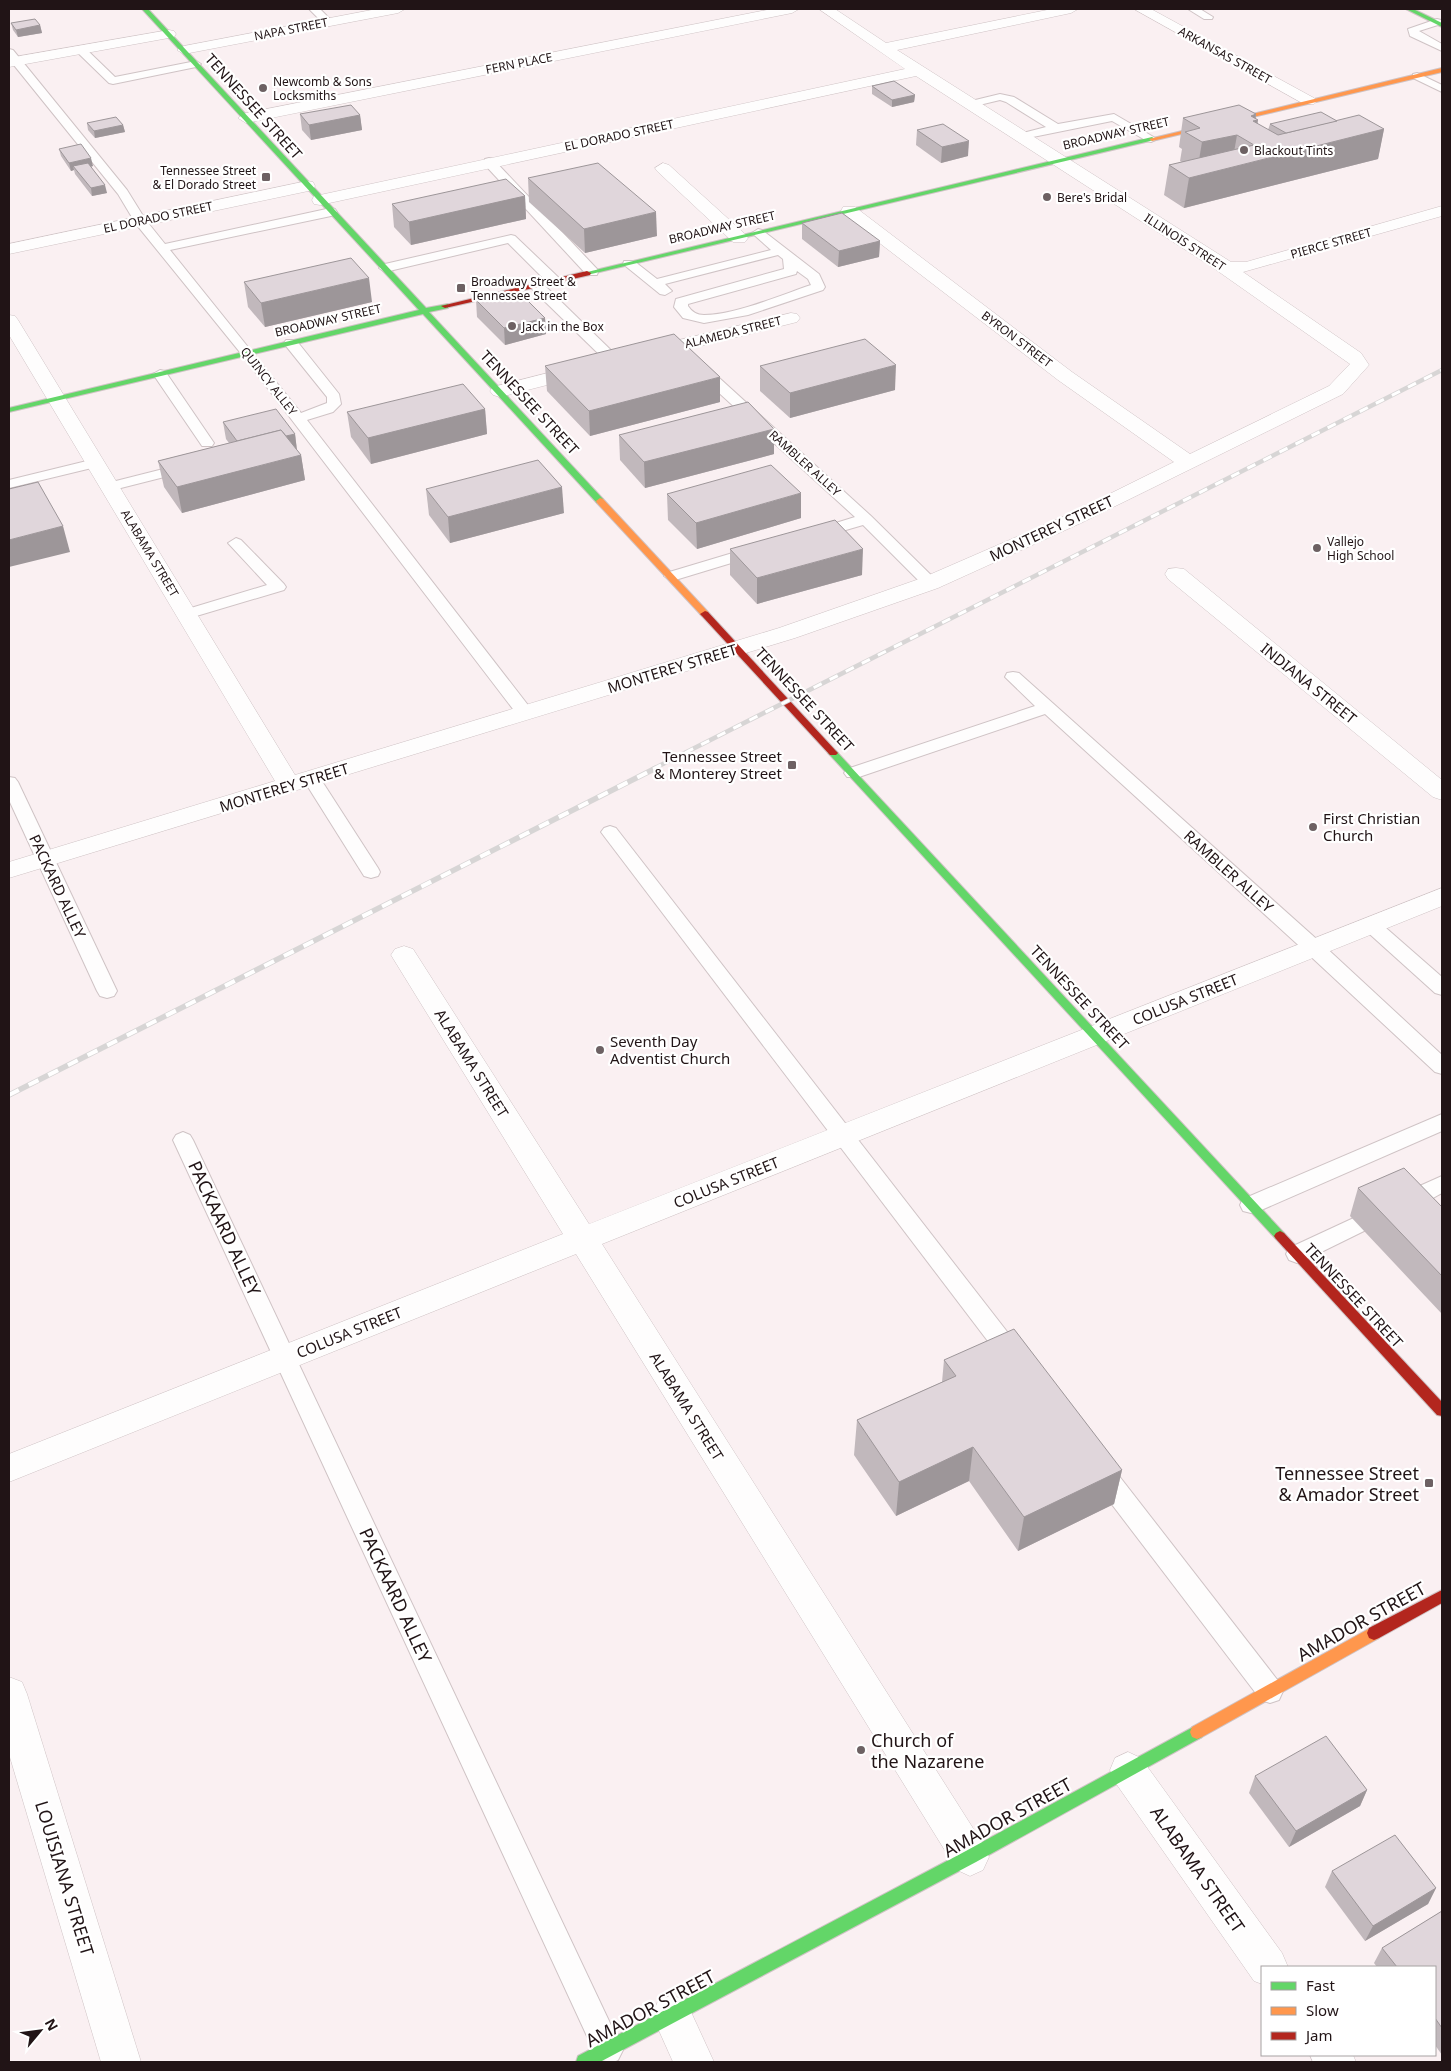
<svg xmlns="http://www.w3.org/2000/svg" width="1451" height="2071" viewBox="0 0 1451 2071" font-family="'Noto Sans',sans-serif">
  <rect width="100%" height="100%" fill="#faf0f2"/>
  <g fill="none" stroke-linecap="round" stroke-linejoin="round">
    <!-- lane casing -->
    <g stroke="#cfc3c5" stroke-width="2">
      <g id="lane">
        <polygon points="309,9 320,9 333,22 332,24 324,24"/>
        <polygon points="1188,9 1200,9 1213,17 1212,19 1204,19"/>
        <polygon points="1437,19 1441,20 1441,24 1419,31 1442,44 1442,51 1410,36 1408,29"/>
        <polygon points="81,47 85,48 115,77 196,61 201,64 196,67 113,84 109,83 77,52 76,50"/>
        <polygon points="9,49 13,50 127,190 145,219 165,244 331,208 335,209 337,212 331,216 170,250 301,413 327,403 327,397 286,346 284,343 286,340 296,340 339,394 341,404 333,412 307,420 531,709 533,713 531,717 519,717 243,356 136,224 118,194 9,59"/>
        <polygon points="1417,73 1442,85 1442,92 1413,78 1413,74"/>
        <polygon points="1000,94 1014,97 1058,124 1114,114 1157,139 1151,142 1147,141 1112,121 1023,139 1019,138 1019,134 1046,127 1006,102 1000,100 971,107 965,104 967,102"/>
        <polygon points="489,158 493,159 597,269 598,272 597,275 587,275 485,165 485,159"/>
        <path d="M758,229L762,230L819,274L825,287L823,290L748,315L704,323L683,318L674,307L676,299L784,269L783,259L778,255L665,284L672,291L665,295L660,294L623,264L624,261H634L657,279L771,250L752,233ZM797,271L808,279L811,285C781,295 735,315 704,315C697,315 692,312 688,306V304L796,274Z"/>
        <polygon points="511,235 515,236 559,278 560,281 559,284 549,284 508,243 385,272 379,268 385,264"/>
        <polygon points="536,281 541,282 620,359 622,362 620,365 610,365 531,288 530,285"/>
        <polygon points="700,364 705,365 871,516 936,580 938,583 936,586 924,586 863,525 815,539 810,537 807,534 810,531 855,517 695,371 693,368 695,365"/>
        <polygon points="160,370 165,371 214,443 212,446 202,446 200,443 153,374"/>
        <polygon points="95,459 102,463 100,466 9,488 9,480"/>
        <polygon points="187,463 192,464 194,467 192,470 109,491 102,487 104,484"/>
        <polygon points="236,538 241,540 284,584 286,587 284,590 193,617 181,617 179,614 181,611 267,585 228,543"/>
        <polygon points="756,546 761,548 764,551 761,554 672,581 664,576 666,573"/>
        <polygon points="1013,672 1019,673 1321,943 1442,1055 1442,1074 1435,1072 1307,953 1045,714 859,777 847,777 844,773 847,769 1035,706 1005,677 1007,673"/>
        <polygon points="312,774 318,775 378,868 380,872 378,876 371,878 364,876 303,779 306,775"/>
        <polygon points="9,777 15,778 18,782 117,991 114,996 107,998 100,996 97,991 9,800"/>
        <polygon points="610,826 616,828 1022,1351 1026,1358 1022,1365 1014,1367 1006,1365 604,836 601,832 604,828"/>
        <polygon points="1371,919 1378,921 1442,977 1442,995 1435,993 1364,929 1362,925 1364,921"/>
        <polygon points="1442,1114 1442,1131 1259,1211 1251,1213 1243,1211 1240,1205 1243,1199"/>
        <polygon points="183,1132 190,1135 193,1140 618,2040 623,2050 618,2060 614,2062 598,2060 173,1140 176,1135"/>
        <path d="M1442,1176V1193C1428,1200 1411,1214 1395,1209L1392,1203L1395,1197Z"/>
        <polygon points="1358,1216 1366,1218 1369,1224 1366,1230 1305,1260 1297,1263 1289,1260 1286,1254 1289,1248"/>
        <polygon points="1100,1460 1109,1463 1279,1682 1283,1691 1279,1700 1270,1703 1261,1700 1091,1477 1088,1470 1091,1463"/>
      </g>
    </g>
    <!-- street casing -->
    <g stroke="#cfc3c5" stroke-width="1">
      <g id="street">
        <polygon points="377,9 405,9 398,13 184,54 177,50 184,46"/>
        <polygon points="772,9 799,9 792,13 246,123 238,118 246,113"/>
        <polygon points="819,9 835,9 886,43 1052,9 1078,9 1071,13 897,50 1231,262 1246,262 1442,206 1442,216 1243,272 1361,353 1369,365 1343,394 1081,523 938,588 795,638 9,878 9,862 275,781 9,335 9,315 15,316 18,320 295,775 779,628 922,578 1067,515 1174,462 1058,380 843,215 841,211 843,207 855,207 1072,372 1190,454 1329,386 1350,364 1212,267 916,76 320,205 314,204 312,200 314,196 320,195 905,69"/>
        <polygon points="1134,9 1151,9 1314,98 1317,101 1314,104 1304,104"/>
        <polygon points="169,30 174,31 176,34 174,37 9,67 9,58"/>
        <polygon points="663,163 669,165 745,234 748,238 745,242 733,242 657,171 655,168"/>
        <polygon points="307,181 313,182 315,186 313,190 9,254 9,244"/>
        <polygon points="791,313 797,314 800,318 797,322 649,359 642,357 640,353 642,349"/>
        <polygon points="583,364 590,366 592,370 590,374 500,397 493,395 490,391 493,387"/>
        <polygon points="1176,568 1184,569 1442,780 1442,800 1433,797 1168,579 1165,574 1168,569"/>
        <polygon points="1442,888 1442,906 602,1244 983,1844 989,1857 983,1870 970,1876 957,1870 576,1254 9,1482 9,1454 563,1234 391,955 395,949 404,946 413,949 589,1224"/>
        <polygon points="9,1677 22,1682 27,1694 141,2062 101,2062 9,1754"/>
        <polygon points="1128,1752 1141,1758 1282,1953 1288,1967 1262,1967 1262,1984 1254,1981 1115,1782 1110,1770 1115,1758"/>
        <polygon points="672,1995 686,2001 714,2062 673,2062 652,2015 658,2001"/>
        <polygon points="1310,2055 1353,2055 1356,2062 1313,2062"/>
      </g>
    </g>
    <!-- fast casing -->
    <g stroke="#cfc3c5" stroke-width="2">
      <g id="fast">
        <polygon points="142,9 148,9 426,308 448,304 448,308 429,312 603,499 603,503 597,503 423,314 9,412 9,408 419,310"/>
        <polygon points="1406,9 1413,9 1442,23 1442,27"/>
        <polygon points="1152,137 1155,139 1154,140 587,275 583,273"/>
        <polygon points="833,750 836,751 1284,1233 1286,1236 1284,1239 1276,1239 830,755 828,753 830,751"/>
        <polygon points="1197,1725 1202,1727 1204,1732 1202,1737 976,1862 600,2062 576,2062 578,2056 964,1852"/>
      </g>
    </g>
    <!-- slow casing -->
    <g stroke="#cfc3c5" stroke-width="2">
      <g id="slow">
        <polygon points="1442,68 1442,72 1152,141 1149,139"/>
        <polygon points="600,498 603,499 708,612 708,616 702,616 597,503 596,501"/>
        <polygon points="1374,1626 1379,1628 1381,1633 1379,1638 1202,1737 1197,1739 1192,1737 1190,1732 1192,1727"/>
      </g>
    </g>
    <!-- jam casing -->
    <g stroke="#cfc3c5" stroke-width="2">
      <g id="jam">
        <polygon points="587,271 591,273 590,275 445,308 441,306"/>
        <polygon points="705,611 708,612 836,751 838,753 836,755 830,755 702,616 700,614"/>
        <polygon points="1280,1231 1284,1233 1442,1402 1442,1416 1437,1415 1276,1239 1274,1236 1276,1233"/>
        <polygon points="1442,1590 1442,1603 1379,1638 1374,1640 1369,1638 1367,1633 1369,1628"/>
      </g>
    </g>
    <!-- lane -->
    <use href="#lane" fill="#fefdfd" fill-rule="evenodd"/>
    <!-- street -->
    <use href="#street" fill="#fefdfd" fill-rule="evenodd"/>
    <!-- fast -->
    <use href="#fast" fill="#63d668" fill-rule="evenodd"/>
    <!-- slow -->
    <use href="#slow" fill="#ff974d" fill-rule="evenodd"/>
    <!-- jam -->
    <use href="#jam" fill="#b3261e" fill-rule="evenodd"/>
    <!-- rail-far1 casing -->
    <g stroke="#d7d5d5" stroke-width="4.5">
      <polyline id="rail-far1" points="653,769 1442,370"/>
    </g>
    <!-- rail casing -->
    <g stroke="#d7d5d5" stroke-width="5.5">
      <polyline id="rail" points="9,1095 656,768"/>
    </g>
    <!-- rail-far1 -->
    <use href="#rail-far1" stroke="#fff" stroke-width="3" stroke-dasharray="9" stroke-linecap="butt"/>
    <!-- rail -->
    <use href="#rail" stroke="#fff" stroke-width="4" stroke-dasharray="11" stroke-linecap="butt"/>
  </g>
  <!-- wall -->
  <g fill="#c1b8bc">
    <polygon points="11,23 40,25 42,33 18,37 13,30"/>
    <polygon points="872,86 915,95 914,102 892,107 872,94"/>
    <polygon points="300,114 360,115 362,130 311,140 302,130"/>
    <polygon points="1256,114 1256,118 1258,124 1268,130 1270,124 1337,121 1384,129 1378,159 1184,208 1164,195 1169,165 1182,162 1180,161 1182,149 1179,147 1183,118"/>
    <polygon points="87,123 123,125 125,132 95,138 88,130"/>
    <polygon points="917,130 968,156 941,163 916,145"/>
    <polygon points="59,149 93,166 91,167 107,193 92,196 75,174 74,170 71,171 61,156"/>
    <polygon points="528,178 657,236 585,253 529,202"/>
    <polygon points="525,196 526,219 411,245 394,227 392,204"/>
    <polygon points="802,223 880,241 879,257 838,267 802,239"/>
    <polygon points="244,282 372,302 265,327 248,307"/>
    <polygon points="476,300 518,301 545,318 546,334 505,345 477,317"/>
    <polygon points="545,366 720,402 590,436 547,391"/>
    <polygon points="760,366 895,390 790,418 760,391"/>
    <polygon points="485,409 487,434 371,464 351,437 347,412"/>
    <polygon points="223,422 295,434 297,450 301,455 305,480 182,513 164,487 158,461 229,443 226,439"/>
    <polygon points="619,435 774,454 645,488 620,460"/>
    <polygon points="426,489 564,513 450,543 429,515"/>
    <polygon points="667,494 801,518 697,549 668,520"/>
    <polygon points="730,549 862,575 757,604 730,575"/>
    <polygon points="1358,1188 1442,1207 1442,1314 1350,1216"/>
    <polygon points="944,1360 1122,1470 1114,1504 1018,1551 969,1481 896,1516 854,1455 857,1420 942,1382"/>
    <polygon points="1255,1776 1367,1790 1360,1806 1289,1847 1249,1793"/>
    <polygon points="1332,1871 1436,1888 1428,1904 1365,1941 1325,1887"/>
    <polygon points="1442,1911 1442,2055 1435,2045 1435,1967 1377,1967 1374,1963 1382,1948"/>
  </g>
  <!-- shaded-wall -->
  <g fill="#9d9699">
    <polygon points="40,25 42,33 18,37 16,30"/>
    <polygon points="915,95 914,102 892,107 892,100"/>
    <polygon points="1256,114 1255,121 1258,120 1254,144 1251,116"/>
    <polygon points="360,115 362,130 311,140 309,125"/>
    <polygon points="123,125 125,132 95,138 94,131"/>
    <polygon points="1384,129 1378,159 1184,208 1189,178"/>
    <polygon points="1237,135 1232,164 1197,172 1202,142"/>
    <polygon points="969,141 968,156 941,163 942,147"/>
    <polygon points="91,158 93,166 76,170 73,166 74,170 71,171 69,163"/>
    <polygon points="105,185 107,193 92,196 91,188"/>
    <polygon points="525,196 526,219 411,245 409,222"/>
    <polygon points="656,212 657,236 585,253 584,229"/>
    <polygon points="880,241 879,257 838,267 839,251"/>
    <polygon points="369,278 372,302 265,327 261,303"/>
    <polygon points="545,318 546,334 505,345 504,328"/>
    <polygon points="896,365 895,390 790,418 790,393"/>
    <polygon points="720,377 720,402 590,436 589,411"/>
    <polygon points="485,409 487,434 371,464 368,438"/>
    <polygon points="774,429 774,454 645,488 644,462"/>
    <polygon points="295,434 297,451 241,447"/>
    <polygon points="301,455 305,480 182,513 177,487"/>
    <polygon points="562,487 564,513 450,543 448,517"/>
    <polygon points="801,493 801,518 697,549 696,523"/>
    <polygon points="63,526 70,552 9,567 9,540"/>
    <polygon points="863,549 862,575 757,604 757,578"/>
    <polygon points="973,1447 969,1481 896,1516 899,1482"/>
    <polygon points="1122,1470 1114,1504 1018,1551 1024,1517"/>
    <polygon points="1367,1790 1360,1806 1289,1847 1296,1831"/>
    <polygon points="1436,1888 1428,1904 1365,1941 1373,1926"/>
  </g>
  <!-- building -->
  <g fill="#e0d6db" stroke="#9d9699">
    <polygon points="35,19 40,25 16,30 11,23"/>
    <polygon points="894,81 915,95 892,100 872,86"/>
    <polygon points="351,105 360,115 309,125 300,114"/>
    <polygon points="1239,105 1256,114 1251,116 1258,120 1253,121 1278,135 1359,115 1384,129 1189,178 1169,165 1254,145 1237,135 1202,142 1185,132 1200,128 1183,118"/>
    <polygon points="1321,112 1337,121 1286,133 1270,124"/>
    <polygon points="116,117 123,125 94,131 87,123"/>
    <polygon points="943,124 969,141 942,147 917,130"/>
    <polygon points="81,144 91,158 69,163 59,149"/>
    <polygon points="88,163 105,185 91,188 73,166"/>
    <polygon points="598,163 656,212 584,229 528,178"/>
    <polygon points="506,179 525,196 409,222 392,204"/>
    <polygon points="842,213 880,241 839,251 802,223"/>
    <polygon points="351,258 369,278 261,303 244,282"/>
    <polygon points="509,292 518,301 526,299 545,318 504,328 476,300"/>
    <polygon points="674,334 720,377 589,411 545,366"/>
    <polygon points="865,339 896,365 790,393 760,366"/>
    <polygon points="463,384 485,409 368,438 347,412"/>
    <polygon points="748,402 774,429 644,462 619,435"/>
    <polygon points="276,409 295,434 286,436 281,430 237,441 223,422"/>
    <polygon points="281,430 301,455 177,487 158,461"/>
    <polygon points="538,460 562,487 448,517 426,489"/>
    <polygon points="771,465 801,493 696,523 667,494"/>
    <polygon points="38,482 63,526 9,540 9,489"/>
    <polygon points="835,520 863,549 757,578 730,549"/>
    <polygon points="1404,1168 1442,1207 1442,1276 1358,1188"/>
    <polygon points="1014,1329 1122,1470 1024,1517 973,1447 899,1482 857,1420 956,1376 944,1360"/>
    <polygon points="1326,1736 1367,1790 1296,1831 1255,1776"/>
    <polygon points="1395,1835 1436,1888 1373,1926 1332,1871"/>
    <polygon points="1442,1911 1442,2028 1435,2018 1435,1967 1397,1967 1382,1948"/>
  </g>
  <!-- markers -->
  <g fill="#6d6163" stroke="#fff" stroke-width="2">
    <circle cx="263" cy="88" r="5"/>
    <circle cx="1244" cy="150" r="5"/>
    <rect x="261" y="172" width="10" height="10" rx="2.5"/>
    <circle cx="1047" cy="197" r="5"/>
    <rect x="456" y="283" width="10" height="10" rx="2.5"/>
    <circle cx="512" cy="326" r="5"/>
    <circle cx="1317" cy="548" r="5"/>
    <rect x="787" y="760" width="10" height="10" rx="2.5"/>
    <circle cx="1313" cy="827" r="5"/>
    <circle cx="600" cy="1050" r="5"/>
    <rect x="1424" y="1478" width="10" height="10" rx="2.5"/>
    <circle cx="861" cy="1750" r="5"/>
  </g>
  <g text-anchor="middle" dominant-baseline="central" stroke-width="4.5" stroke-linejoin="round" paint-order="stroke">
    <!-- far-street labels -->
    <g font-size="12" fill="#211416" stroke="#fff">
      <text transform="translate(291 29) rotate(-11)">NAPA STREET</text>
      <text transform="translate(1225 55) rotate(29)">ARKANSAS STREET</text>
      <text transform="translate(519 63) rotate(-11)">FERN PLACE</text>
      <text transform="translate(1116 133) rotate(-13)">BROADWAY STREET</text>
      <text transform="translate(619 135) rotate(-12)">EL DORADO STREET</text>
      <text transform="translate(158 217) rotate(-12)">EL DORADO STREET</text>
      <text transform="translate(722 227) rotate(-13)">BROADWAY STREET</text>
      <text transform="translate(1185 242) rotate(33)">ILLINOIS STREET</text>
      <text transform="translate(1331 243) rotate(-16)">PIERCE STREET</text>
      <text transform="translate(328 320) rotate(-13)">BROADWAY STREET</text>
      <text transform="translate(733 332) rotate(-14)">ALAMEDA STREET</text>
      <text transform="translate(1017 339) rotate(37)">BYRON STREET</text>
      <text transform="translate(269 381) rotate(52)">QUINCY ALLEY</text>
      <text transform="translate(805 463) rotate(42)">RAMBLER ALLEY</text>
      <text transform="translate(150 553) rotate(59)">ALABAMA STREET</text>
    </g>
    <!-- far-poi labels -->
    <g font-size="12" fill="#211416" stroke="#fff" text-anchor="start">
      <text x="273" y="81">Newcomb &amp; Sons<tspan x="273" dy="14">Locksmiths</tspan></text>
      <text x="1254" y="150">Blackout Tints</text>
      <text x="256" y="170" text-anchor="end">Tennessee Street<tspan x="256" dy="14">&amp; El Dorado Street</tspan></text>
      <text x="1057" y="197">Bere's Bridal</text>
      <text x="471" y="281">Broadway Street &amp;<tspan x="471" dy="14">Tennessee Street</tspan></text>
      <text x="522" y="326">Jack in the Box</text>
      <text x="1327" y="541">Vallejo<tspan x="1327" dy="14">High School</tspan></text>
    </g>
    <!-- street labels -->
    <g font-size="15" fill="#211416" stroke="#fff">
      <text transform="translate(254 106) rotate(48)">TENNESSEE STREET</text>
      <text transform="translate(530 402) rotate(47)">TENNESSEE STREET</text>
      <text transform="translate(1051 528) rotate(-25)">MONTEREY STREET</text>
      <text transform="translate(672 668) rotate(-17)">MONTEREY STREET</text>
      <text transform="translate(1309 683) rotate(39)">INDIANA STREET</text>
      <text transform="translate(805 699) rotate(47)">TENNESSEE STREET</text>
      <text transform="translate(284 787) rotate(-17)">MONTEREY STREET</text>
      <text transform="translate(1229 871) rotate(42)">RAMBLER ALLEY</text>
      <text transform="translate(58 886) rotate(65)">PACKARD ALLEY</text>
      <text transform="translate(1080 997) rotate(47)">TENNESSEE STREET</text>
      <text transform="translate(1185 999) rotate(-22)">COLUSA STREET</text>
      <text transform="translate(472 1063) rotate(58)">ALABAMA STREET</text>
      <text transform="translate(726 1182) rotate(-22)">COLUSA STREET</text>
      <text transform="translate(1354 1295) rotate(47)">TENNESSEE STREET</text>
      <text transform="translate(349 1332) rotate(-22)">COLUSA STREET</text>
      <text transform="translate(687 1406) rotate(58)">ALABAMA STREET</text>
    </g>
    <!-- poi labels -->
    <g font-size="15" fill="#211416" stroke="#fff" text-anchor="start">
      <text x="782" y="756" text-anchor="end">Tennessee Street<tspan x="782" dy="17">&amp; Monterey Street</tspan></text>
      <text x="1323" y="818">First Christian<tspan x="1323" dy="17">Church</tspan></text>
      <text x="610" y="1041">Seventh Day<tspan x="610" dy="17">Adventist Church</tspan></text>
    </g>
    <!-- near-street labels -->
    <g font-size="18" fill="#211416" stroke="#fff">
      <text transform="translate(225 1228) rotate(65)">PACKAARD ALLEY</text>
      <text transform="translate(396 1595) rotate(65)">PACKAARD ALLEY</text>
      <text transform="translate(1361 1621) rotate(-29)">AMADOR STREET</text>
      <text transform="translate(1007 1817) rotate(-29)">AMADOR STREET</text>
      <text transform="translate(1198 1869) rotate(55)">ALABAMA STREET</text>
      <text transform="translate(65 1878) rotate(73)">LOUISIANA STREET</text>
      <text transform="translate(650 2008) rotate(-28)">AMADOR STREET</text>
    </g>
    <!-- near-poi labels -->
    <g font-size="18" fill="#211416" stroke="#fff" text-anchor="end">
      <text x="1419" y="1473">Tennessee Street<tspan x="1419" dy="21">&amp; Amador Street</tspan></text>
      <text x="871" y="1740" text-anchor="start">Church of<tspan x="871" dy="21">the Nazarene</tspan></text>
    </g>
  </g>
  <!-- border -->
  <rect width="1451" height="2071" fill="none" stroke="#211416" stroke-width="20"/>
  <!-- legend -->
  <rect x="1261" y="1966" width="175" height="90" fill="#ffffff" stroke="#a6a1a2"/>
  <rect x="1271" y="1982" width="25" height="8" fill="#63d668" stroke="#a6a1a2"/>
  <text x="1306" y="1991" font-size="15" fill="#211416">Fast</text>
  <rect x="1271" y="2007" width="25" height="8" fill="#ff974d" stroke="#a6a1a2"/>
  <text x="1306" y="2016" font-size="15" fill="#211416">Slow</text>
  <rect x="1271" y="2032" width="25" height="8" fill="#b3261e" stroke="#a6a1a2"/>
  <text x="1306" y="2041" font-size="15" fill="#211416">Jam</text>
  <!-- north arrow -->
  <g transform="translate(40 2031) rotate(61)" stroke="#ffffff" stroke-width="4" paint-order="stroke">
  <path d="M0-4L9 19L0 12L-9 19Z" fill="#211416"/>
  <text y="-8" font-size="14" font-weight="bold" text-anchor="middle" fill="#211416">N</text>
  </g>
</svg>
